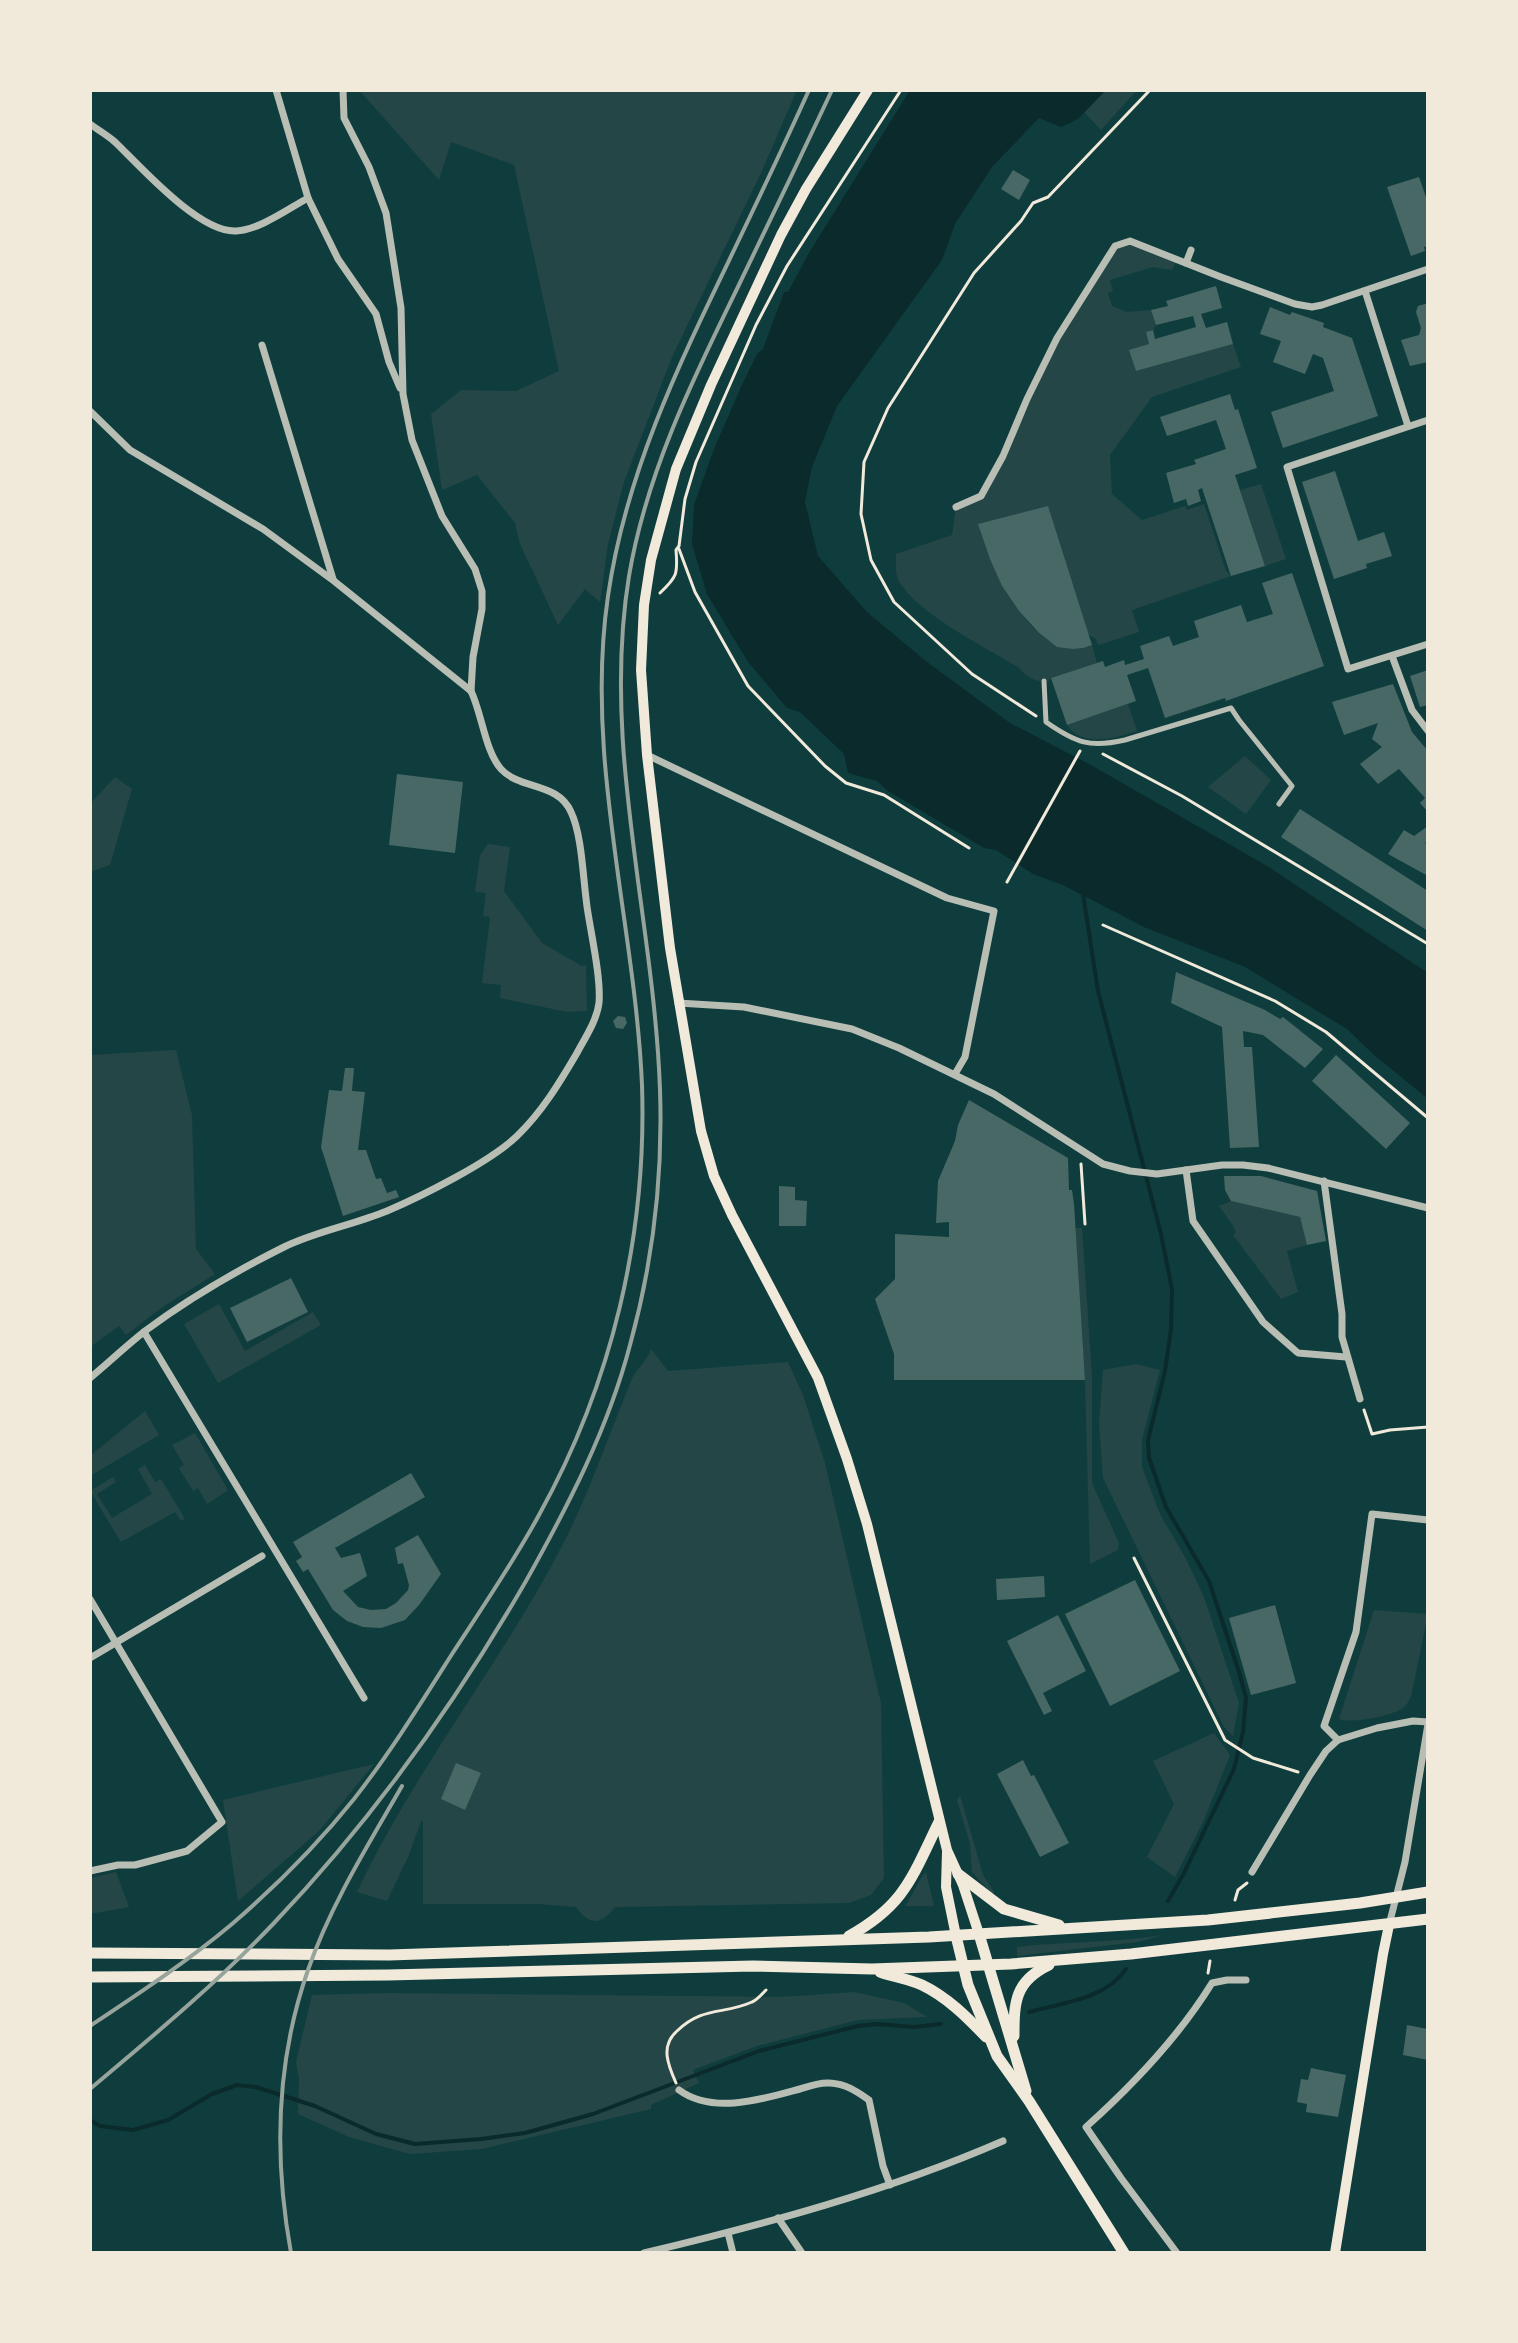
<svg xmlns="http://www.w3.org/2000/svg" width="1518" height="2343" viewBox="0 0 1518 2343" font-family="Montserrat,sans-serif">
  <rect width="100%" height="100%" fill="#0f3d3e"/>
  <!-- green -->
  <g fill="#244646">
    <polygon points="359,90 797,90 761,173 672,357 624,482 608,544 600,602 585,589 558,625 520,544 515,523 477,475 442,490 431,414 461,390 516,391 559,371 514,165 451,142 439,180"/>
    <polygon points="1106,90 1137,90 1101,130 1084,112"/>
    <path d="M1130,241L1177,260L1172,270L1153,267L1110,280L1113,291L1108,293L1112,306L1127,312L1151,310L1156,325L1153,330L1146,332L1149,344L1130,350L1136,371L1233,344L1241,367L1152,397L1110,455L1112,494L1142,520L1185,506L1187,510L1204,504L1226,571L1231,576L1132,610L1139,632L1098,645L1096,639L1002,586C1023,617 1049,661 1092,645L1097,663L1051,678L1048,682C1033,681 1027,678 1018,667C985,647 914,612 898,579C895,572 896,562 896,554L952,535L956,507L981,496L1057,338L1115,246Z"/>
    <polygon points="1261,484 1286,559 1265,566 1240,490"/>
    <path d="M1128,704L1137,731C1116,738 1082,748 1067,725Z"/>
    <polygon points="1245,756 1271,780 1246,814 1208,787"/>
    <polygon points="115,777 132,789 110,865 90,872 90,804"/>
    <polygon points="488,844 510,847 504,891 542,943 582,966 586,965 587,1011 567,1012 500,998 501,985 482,983 490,917 483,916 486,893 475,892 480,855"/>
    <polygon points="176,1050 192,1115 196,1249 215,1274 161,1308 126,1335 119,1326 90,1347 90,1055"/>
    <polygon points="1231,1201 1300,1217 1307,1245 1287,1251 1298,1292 1281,1299 1233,1235 1236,1232 1232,1224 1219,1206"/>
    <polygon points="1075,1228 1082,1228 1092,1376 1092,1483 1119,1543 1118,1550 1090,1564 1085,1380"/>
    <polygon points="219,1304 245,1351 313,1312 321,1325 218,1383 184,1324"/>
    <path d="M651,1349L668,1371L788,1362L803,1395L825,1463L881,1703L884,1878L871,1895L849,1903L615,1907C601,1926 589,1925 576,1907L538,1904H423V1821H421L409,1855L387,1901L357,1892C415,1769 502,1663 564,1542C591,1489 609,1434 632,1379C637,1368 647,1361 651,1349Z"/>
    <polygon points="1136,1364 1160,1370 1142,1440 1142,1467 1160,1514 1186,1559 1204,1597 1239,1703 1233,1736 1224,1727 1103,1478 1099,1423 1103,1370"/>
    <polygon points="145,1411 159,1435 90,1476 90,1456"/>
    <polygon points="195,1433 228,1490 207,1504 198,1488 193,1491 179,1468 184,1465 172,1445"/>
    <polygon points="145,1465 155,1482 161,1479 185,1519 181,1521 175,1512 121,1542 90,1491 113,1477 116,1482 97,1494 112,1518 152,1494 138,1469"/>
    <path d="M1374,1610L1428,1614L1411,1697C1410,1699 1406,1706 1403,1708C1392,1716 1351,1724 1339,1719Z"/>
    <polygon points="1214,1733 1230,1755 1204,1820 1175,1877 1147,1857 1174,1804 1153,1761"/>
    <polygon points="374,1764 320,1830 238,1901 223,1800"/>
    <polygon points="960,1795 983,1875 994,1892 993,1895 972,1872 970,1844 957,1800"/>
    <polygon points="116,1872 129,1907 90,1914 90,1878"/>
    <path d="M926,1872L934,1906H905C913,1896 919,1878 926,1872Z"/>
    <path d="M1163,1935L1138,1942L1017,1956V1947C1065,1941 1115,1943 1163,1935Z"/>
    <polygon points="854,1992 904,2003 927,2017 858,2020 757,2046 693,2070 699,2083 651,2105 651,2109 482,2149 410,2154 349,2137 298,2114 299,2079 296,2062 312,1995 387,1993 781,1997"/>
  </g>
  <!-- water -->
  <polygon fill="#0a2a2b" points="910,90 1106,90 1078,119 1061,127 1039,118 992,167 955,224 942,260 837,406 812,467 805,502 818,556 867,612 927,662 1010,723 1089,764 1269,867 1428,973 1428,1099 1373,1054 1347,1029 1245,967 1144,927 1065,886 1033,874 996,850 984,848 888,791 877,781 848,773 844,754 800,712 787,708 748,662 707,594 692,544 694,505 714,449 741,387 757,354 763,349 784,292 788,292 809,253"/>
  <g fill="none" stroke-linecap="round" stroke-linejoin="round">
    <!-- stream -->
    <g stroke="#0a2a2b" stroke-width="4">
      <polyline points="1083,894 1098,991 1161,1234 1172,1289 1171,1329 1165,1371 1148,1440 1149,1458 1166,1507 1209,1581 1239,1672 1246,1698 1243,1732 1234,1769 1184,1873 1168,1901"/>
      <path d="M1029,2012C1062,2003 1106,1999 1126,1969"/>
      <polyline points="90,2120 100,2126 133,2130 168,2120 212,2094 237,2085 256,2087 315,2106 376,2134 415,2144 481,2139 525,2133 593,2114 759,2051 858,2026 877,2024 914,2027 941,2024"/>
    </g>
  </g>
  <!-- building -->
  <g fill="#486865">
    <polygon points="1013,170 1030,180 1019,200 1001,189"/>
    <polygon points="1419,177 1428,203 1428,246 1424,247 1425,251 1411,256 1387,187"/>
    <polygon points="1216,286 1222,308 1201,314 1206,328 1227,322 1233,344 1136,371 1129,350 1149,344 1146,332 1153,330 1155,339 1196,327 1193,316 1156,325 1151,310 1168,306 1166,301"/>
    <polygon points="1428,303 1428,362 1410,366 1401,340 1419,335 1421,328 1416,312 1418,306"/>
    <polygon points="1270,307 1290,315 1292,312 1324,323 1323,327 1352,338 1378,416 1283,448 1271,412 1334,391 1323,358 1313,354 1305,374 1273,362 1281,341 1260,334"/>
    <polygon points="1230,394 1235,410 1238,409 1257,468 1235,475 1265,566 1231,576 1202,488 1198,490 1201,501 1188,506 1186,499 1174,503 1166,473 1196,464 1194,460 1226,449 1216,420 1167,436 1160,417"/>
    <polygon points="1335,471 1358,541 1384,532 1392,556 1366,564 1367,568 1334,579 1302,482"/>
    <polygon points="1048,506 1092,645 1083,648 1073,649 1057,647 1039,633 1019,611 1002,586 990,559 978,524"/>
    <polygon points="1292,573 1324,666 1226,701 1225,698 1165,718 1148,668 1127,675 1136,701 1067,725 1051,678 1103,661 1105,667 1124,660 1125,665 1144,659 1140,646 1169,636 1173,646 1199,637 1194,621 1241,605 1247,622 1273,614 1262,583"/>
    <polygon points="1428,670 1428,705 1420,707 1410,676"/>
    <polygon points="1393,684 1412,732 1428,751 1428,812 1420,803 1425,798 1399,769 1378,784 1360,764 1382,747 1372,739 1378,723 1344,735 1332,702"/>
    <polygon points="397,774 463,782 455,853 389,845"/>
    <polygon points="1300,809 1428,891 1428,931 1281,837"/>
    <polygon points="1428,826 1428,840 1425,843 1428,845 1428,876 1388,854 1404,830 1414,836"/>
    <polygon points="1176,972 1265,1010 1280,1019 1283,1017 1323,1049 1305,1068 1263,1035 1243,1031 1244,1047 1252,1047 1259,1147 1230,1148 1222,1027 1171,1003"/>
    <polygon points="618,1016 625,1017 627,1023 623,1029 616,1028 613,1021"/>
    <polygon points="1336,1055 1410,1123 1386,1149 1312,1081"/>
    <polygon points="345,1068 354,1068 352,1091 365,1092 358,1150 366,1150 376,1179 381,1178 387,1193 396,1190 399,1197 343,1216 321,1147 329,1090 342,1091"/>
    <polygon points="969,1100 1068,1158 1069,1190 1072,1190 1074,1204 1085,1380 894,1380 894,1354 875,1299 895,1279 895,1234 949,1237 949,1222 936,1223 938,1181 955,1141 958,1125"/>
    <polygon points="1224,1176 1261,1176 1317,1191 1326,1241 1307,1245 1300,1217 1231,1201 1225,1190"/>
    <polygon points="779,1186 795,1187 795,1200 807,1201 806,1226 779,1226"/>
    <polygon points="291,1278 308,1312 247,1342 230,1308"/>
    <polygon points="411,1473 425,1497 335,1548 341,1558 360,1553 367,1576 343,1591 358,1607 371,1610 386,1609 396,1603 408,1590 409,1585 403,1563 398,1564 395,1548 418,1535 441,1574 419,1605 405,1620 381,1628 363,1627 347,1621 333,1610 308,1569 303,1572 296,1561 302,1557 293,1542"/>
    <polygon points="1044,1576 1045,1597 997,1600 996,1579"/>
    <polygon points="1135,1580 1180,1671 1110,1706 1065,1614"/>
    <polygon points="1275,1605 1296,1683 1251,1695 1229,1618"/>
    <polygon points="1058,1615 1086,1671 1043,1693 1052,1711 1044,1715 1007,1641"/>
    <polygon points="1023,1760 1031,1776 1034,1775 1069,1843 1040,1857 997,1774"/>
    <polygon points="456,1763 481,1773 465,1810 441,1799"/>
    <polygon points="1407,2025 1428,2029 1428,2060 1403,2055"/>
    <polygon points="1311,2068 1346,2075 1338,2117 1306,2112 1307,2104 1297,2102 1301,2079 1308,2080"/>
  </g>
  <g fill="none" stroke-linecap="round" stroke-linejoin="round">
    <!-- path -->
    <g stroke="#f1e9da" stroke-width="3">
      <polyline points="679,549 695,592 748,686 825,766 846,783 884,795 969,848"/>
      <path d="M660,593C677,577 678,574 676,550L679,546L685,499L696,462L756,325L787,266L901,90"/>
      <polyline points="1036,716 972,674 894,602 871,560 861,514 864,462 888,408 974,273 1021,221 1033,203 1048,197 1150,90"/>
      <polyline points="1103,754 1182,796 1428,944"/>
      <polyline points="1007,882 1080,751"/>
      <polyline points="1103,925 1275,1001 1326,1032 1428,1118"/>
      <polyline points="1081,1164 1085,1224"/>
      <polyline points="1364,1410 1372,1434 1390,1430 1428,1427"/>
      <polyline points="1134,1558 1225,1740 1253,1758 1298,1772"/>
      <polyline points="1235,1900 1238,1890 1247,1883"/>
      <polyline points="1208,1973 1210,1961"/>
      <path d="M676,2083C668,2065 660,2046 677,2031C703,2006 723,2015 752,2002C757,2000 762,1994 766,1990"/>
    </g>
    <!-- pedestrian -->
    <path stroke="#b8beb3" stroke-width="5" d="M1044,681L1046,722C1076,743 1090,748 1125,740L1231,708L1239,720L1292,786L1279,804"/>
    <!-- minor -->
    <g stroke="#b8beb3" stroke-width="7">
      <polyline points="276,90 308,198 338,259 376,314 389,362 400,388"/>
      <polyline points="343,90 344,118 369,167 386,213 401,308 403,394 412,440 442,516 475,569 482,591 482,609 473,657 471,691"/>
      <path d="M90,124C98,130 107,135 115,142C140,166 199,233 236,231C259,230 288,209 308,198"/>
      <polyline points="1186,263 1191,250"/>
      <polyline points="1365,291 1408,426"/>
      <polyline points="262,345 333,579"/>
      <path d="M90,411L130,450L263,529L334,581L471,691C482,714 485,751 501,769C520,790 558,782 571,812C583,837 583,885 588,913C592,938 601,979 599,1003C597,1020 585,1038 577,1053C560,1082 542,1112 517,1136C490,1162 422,1196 387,1211C353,1225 317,1231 284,1247C236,1271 188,1299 145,1331C126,1346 108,1363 90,1378"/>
      <polyline points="1428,420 1287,467 1348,669 1428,644"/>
      <polyline points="956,507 981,496 1003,456 1027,399 1057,338 1115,246 1130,241 1221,277 1295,304 1312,307 1322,305 1428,269"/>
      <polyline points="1392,656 1412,710 1428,731"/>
      <polyline points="647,755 947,898 994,911 965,1057 955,1074"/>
      <polyline points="678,1003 744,1007 852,1029 899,1048 994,1094 1103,1164 1130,1171 1157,1174 1222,1165 1243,1165 1268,1168 1428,1208"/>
      <polyline points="1186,1170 1193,1221 1263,1322 1298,1353 1346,1357"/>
      <polyline points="1324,1181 1342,1314 1342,1337 1360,1399"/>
      <polyline points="144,1332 364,1698"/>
      <polyline points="90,1599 222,1822 187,1851 135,1865 118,1865 90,1871"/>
      <polyline points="90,1658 262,1556"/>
      <polyline points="1338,1740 1324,1726 1356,1632 1372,1514 1428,1520"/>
      <polyline points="1252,1872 1310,1775 1326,1751 1338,1740 1377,1728 1413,1721 1428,1722"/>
      <polyline points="1389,1925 1405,1862 1428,1724"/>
      <path d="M679,2090C713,2115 763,2099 800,2089C809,2086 820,2082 830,2083C846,2084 856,2091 869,2100L883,2166L890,2185"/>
      <polyline points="778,2218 802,2253"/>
      <polyline points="728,2233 733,2253"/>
      <path d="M644,2253C766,2224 888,2191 1003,2141"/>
      <path d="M1177,2253L1121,2178L1086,2127C1134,2084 1178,2038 1212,1983L1227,1980H1246"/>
    </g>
    <!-- secondary -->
    <g stroke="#f1e9da" stroke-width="10">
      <polyline points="868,90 806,189 781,235 711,385 676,469 651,560 644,605 641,670 647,755 670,948 701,1131 714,1176 732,1215 818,1378 847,1459 867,1524 947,1850 963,1885 979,1934"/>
      <polyline points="947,1852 946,1887 956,1936"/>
      <polyline points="1335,2253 1383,1954 1389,1925"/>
    </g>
    <!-- primary -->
    <g stroke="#f1e9da" stroke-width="11">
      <polyline points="958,1874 1004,1909 1059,1925"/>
      <polyline points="979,1934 1026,2091"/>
      <path d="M849,1936C905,1905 912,1877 939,1822"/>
      <polyline points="956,1936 968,1985 997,2056 1029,2101 1124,2253"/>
      <polyline points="90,1953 389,1955 929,1937 1208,1920 1360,1903 1428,1892"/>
      <path d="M880,1972C894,1977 909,1979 922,1985C947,1997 967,2017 986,2037"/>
      <polyline points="90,1977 388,1975 753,1966 872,1969 1011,1964 1131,1954 1428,1919"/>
      <path d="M1014,2036C1014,2002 1015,1981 1049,1965"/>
    </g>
    <!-- rail -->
    <g stroke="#97a49c" stroke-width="4">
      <path d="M90,2026C138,1994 188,1961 232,1924C275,1887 318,1844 354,1799C390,1753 421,1703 452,1654C482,1608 513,1563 539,1515C612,1383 647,1236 642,1085C635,923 584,759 608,596C626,471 681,360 735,248C760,196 785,143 809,90"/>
      <path d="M90,2089C153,2036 217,1983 274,1923C372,1820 455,1704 526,1581C568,1506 608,1429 630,1345C653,1262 663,1176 660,1090C654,918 601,748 629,576C646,475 691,383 735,293C768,225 800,158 832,90"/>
      <path d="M291,2253C274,2159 276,2061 308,1970C330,1906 368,1845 402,1786"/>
    </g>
  </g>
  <!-- border -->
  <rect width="1518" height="2343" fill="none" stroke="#f1e9da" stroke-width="184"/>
</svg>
